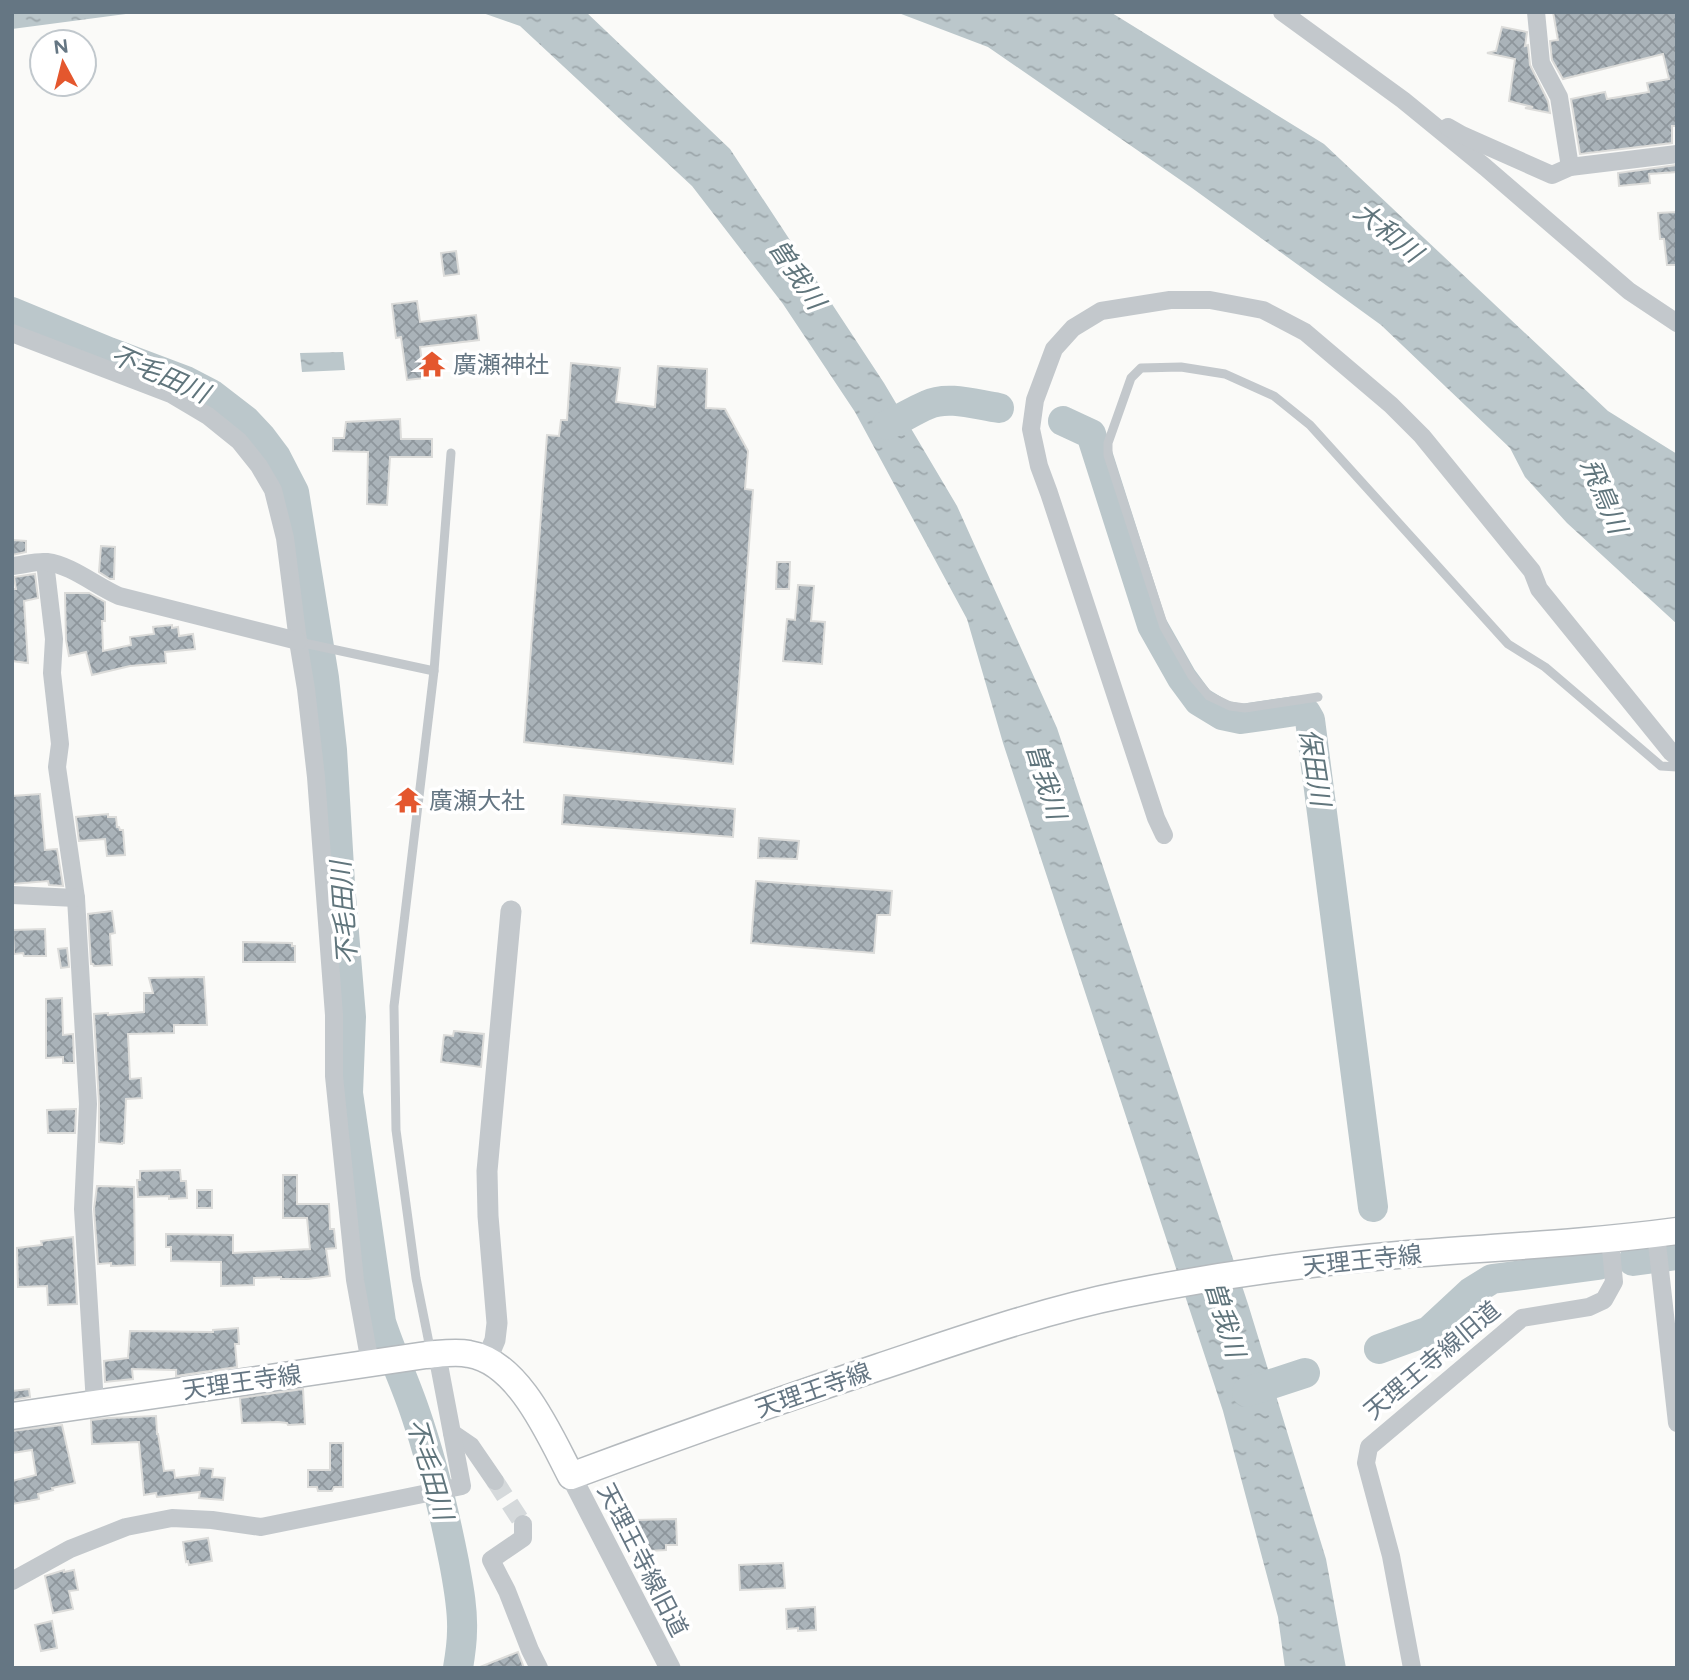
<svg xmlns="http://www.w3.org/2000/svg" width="1689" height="1680" viewBox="0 0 1689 1680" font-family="Figtree,'Noto Sans JP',sans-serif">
  <defs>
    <pattern id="water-ripples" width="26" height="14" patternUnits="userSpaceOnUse" patternTransform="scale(1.75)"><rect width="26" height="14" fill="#bbc7cb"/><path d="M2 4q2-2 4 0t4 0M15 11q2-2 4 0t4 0" fill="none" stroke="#9ca6aa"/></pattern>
    <pattern id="building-cross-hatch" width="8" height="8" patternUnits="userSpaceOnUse" patternTransform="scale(1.75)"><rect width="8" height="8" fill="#aab3b9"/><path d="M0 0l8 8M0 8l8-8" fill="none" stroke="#8e969c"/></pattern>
  </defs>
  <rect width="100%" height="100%" fill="#fafaf8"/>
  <!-- water -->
  <g fill="url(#water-ripples)">
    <polygon points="12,12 141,12 12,29"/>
    <polygon points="480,12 586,12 730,149 884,383 957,506 1057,728 1248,1304 1326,1559 1346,1668 1285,1668 1278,1617 1223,1411 1003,743 967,619 855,412 783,304 692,186 520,26"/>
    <polygon points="896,12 1112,13 1324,144 1608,411 1677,454 1677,624 1567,523 1525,477 1510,448 1381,325 1192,188 988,47"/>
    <polygon points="343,352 345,370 302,372 300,353"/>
  </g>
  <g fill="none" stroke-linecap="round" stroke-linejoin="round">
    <!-- river -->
    <g stroke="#bbc7cb" stroke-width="30">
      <path d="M12,312L109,352L186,381L211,394L246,421L261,437L276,457L294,492L324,678L332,750L340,884L351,1017L348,1093L381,1322C391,1353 405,1382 415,1412C432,1461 444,1511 454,1562C458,1584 463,1608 462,1631C462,1643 460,1656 458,1668"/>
      <polyline points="1063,421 1091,434 1152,625 1182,678 1199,701 1222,715 1241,719 1296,711 1306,713 1310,720 1373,1207"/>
      <path d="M887,425C901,419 913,411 927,405C948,395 977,405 999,408"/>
      <polyline points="1633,1261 1677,1255"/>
      <polyline points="1379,1349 1429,1331 1471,1292 1492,1279 1598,1265"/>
      <polyline points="1247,1392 1305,1373"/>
    </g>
  </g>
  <!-- building -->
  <g fill="url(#building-cross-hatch)" stroke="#dcdcda" stroke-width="2">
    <polygon points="1553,12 1677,12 1677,126 1672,126 1672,143 1580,154 1571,99 1605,92 1607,99 1649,92 1647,83 1669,79 1663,54 1563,79 1552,60 1550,41 1558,40"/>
    <polygon points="1502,27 1527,32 1525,46 1528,45 1530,65 1548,101 1550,113 1525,108 1533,107 1509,101 1515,59 1487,53 1496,51"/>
    <polygon points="1677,165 1677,172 1649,174 1650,183 1619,186 1618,173"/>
    <polygon points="1677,212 1677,265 1667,265 1664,239 1660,239 1658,213"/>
    <polygon points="456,251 459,274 444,276 441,253"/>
    <polygon points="417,301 420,322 476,315 479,340 420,347 424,378 407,380 401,337 396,338 392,304"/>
    <polygon points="571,363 620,368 616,402 655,407 658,366 707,369 706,408 725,409 748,451 745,489 753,490 733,764 524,742 547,435 559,436 561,420 567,420"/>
    <polygon points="400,419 401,439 432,439 432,457 390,457 387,505 367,504 368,452 333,451 333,438 344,438 346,422"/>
    <polygon points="12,540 26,541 26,552 12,555"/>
    <polygon points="101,546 115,547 114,579 110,579 99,572"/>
    <polygon points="777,562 790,562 789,589 776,589"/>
    <polygon points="35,574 38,598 24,601 28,663 12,661 12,589 16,589 14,577"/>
    <polygon points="798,585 814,586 811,621 825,622 822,664 783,661 787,619 795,620"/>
    <polygon points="65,593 89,593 105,602 105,621 102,621 103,651 131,645 130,637 154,634 153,627 172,625 172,628 178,627 179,636 193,634 195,649 165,652 166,663 130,666 92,675 86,652 69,656 66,640"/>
    <polygon points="40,794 45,850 57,849 63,886 49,885 48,881 12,884 12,796"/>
    <polygon points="564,795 735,809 733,837 562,824"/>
    <polygon points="108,814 108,817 116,817 117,827 119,827 120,830 123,830 125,855 107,856 105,839 79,841 76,817"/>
    <polygon points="759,838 799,841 797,859 758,858"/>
    <polygon points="756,881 892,891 890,915 877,915 874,953 751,943"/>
    <polygon points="112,911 115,933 110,934 112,965 94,966 93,964 91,964 88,914"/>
    <polygon points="45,929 46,956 24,956 23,953 14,954 13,930"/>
    <polygon points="243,942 292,943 292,946 295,946 295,962 243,962"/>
    <polygon points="67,948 69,967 61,968 58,949"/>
    <polygon points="204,977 207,1025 174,1025 174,1033 128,1034 130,1079 141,1078 142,1098 126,1099 124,1143 122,1143 122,1144 99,1142 99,1103 94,1014 108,1013 108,1015 144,1012 144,993 153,993 149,978"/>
    <polygon points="62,998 63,1035 73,1034 74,1063 63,1063 63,1057 46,1058 46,999"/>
    <polygon points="454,1031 484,1034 481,1067 441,1062 444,1035 453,1036"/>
    <polygon points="76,1109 75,1133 48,1133 47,1110"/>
    <polygon points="180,1170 181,1181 186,1181 187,1198 169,1199 169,1196 138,1197 137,1180 140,1180 140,1171"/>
    <polygon points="283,1175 297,1175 297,1204 329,1204 330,1229 334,1229 336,1248 326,1249 330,1276 308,1279 281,1279 281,1277 254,1278 254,1285 221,1286 221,1262 171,1261 171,1247 166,1247 166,1234 233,1235 233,1253 310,1249 307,1218 283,1218"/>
    <polygon points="97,1186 134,1187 135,1265 111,1266 111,1263 98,1264 94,1209"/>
    <rect x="197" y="1190" width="15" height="18"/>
    <polygon points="73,1237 77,1304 48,1305 47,1286 18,1287 17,1248 42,1245 41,1241"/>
    <polygon points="238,1328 239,1344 235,1344 237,1367 176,1376 176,1370 132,1369 133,1379 105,1382 104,1361 128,1358 130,1331 213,1332 213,1330"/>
    <polygon points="29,1389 30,1397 12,1400 12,1391"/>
    <polygon points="303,1389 305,1424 288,1425 287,1423 278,1422 242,1423 240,1398"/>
    <polygon points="156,1416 157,1434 158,1434 164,1471 174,1470 175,1478 199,1475 200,1468 213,1469 212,1477 225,1478 223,1500 199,1498 200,1492 157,1497 156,1493 144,1495 139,1442 92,1444 91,1420 109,1418"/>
    <polygon points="62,1425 75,1483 52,1488 53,1490 38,1494 39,1499 12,1504 12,1481 36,1475 32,1450 12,1453 12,1431"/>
    <polygon points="330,1443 343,1443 343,1487 334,1487 332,1491 318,1491 317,1487 308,1487 308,1470 330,1470"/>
    <polygon points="676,1519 677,1545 666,1545 666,1550 648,1551 648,1546 633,1546 633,1524 636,1524 636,1520"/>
    <polygon points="208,1538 212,1561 189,1565 188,1561 186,1562 183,1542"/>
    <polygon points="783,1563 785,1588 740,1590 739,1565"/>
    <polygon points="64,1570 64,1572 74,1570 78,1590 69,1591 73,1609 53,1613 45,1576"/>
    <polygon points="815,1607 816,1630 798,1631 798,1628 787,1629 786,1609"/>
    <polygon points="52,1621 57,1648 41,1651 35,1625"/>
    <polygon points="518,1652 524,1668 480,1668 480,1667"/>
  </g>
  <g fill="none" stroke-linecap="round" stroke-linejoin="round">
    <!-- minor-tunnel -->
    <polyline stroke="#d5d9db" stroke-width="18" stroke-dasharray="18 9" stroke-linecap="butt" points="495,1481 523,1524"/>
    <!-- primary casing -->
    <g stroke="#b5babe" stroke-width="29">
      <path id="primary" d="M12,1416L426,1355C440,1354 455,1351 469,1354C519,1362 550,1436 571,1476C673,1438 775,1402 879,1367C960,1340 1041,1311 1125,1294C1219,1275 1314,1262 1409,1254C1498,1247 1588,1243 1677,1231"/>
    </g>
    <!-- service -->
    <g stroke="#c3c8cc" stroke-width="9">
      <polyline points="299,642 434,671"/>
      <polyline points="1318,697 1245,708 1230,706 1209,696 1192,676 1164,627 1108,455 1108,443 1131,378 1141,368 1181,367 1225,374 1274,396 1310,425 1508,644 1545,667 1661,766 1677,767"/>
      <polyline points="431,1353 416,1278 396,1130 394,1006 434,671 451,453"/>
    </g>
    <!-- minor -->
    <g stroke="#c3c8cc" stroke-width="18">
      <polyline points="1282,12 1403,100 1485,167 1629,291 1677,323"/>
      <polyline points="1536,12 1541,63 1559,97 1570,167"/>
      <polyline points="1448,127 1462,135 1552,175 1570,167 1677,154"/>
      <polyline points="12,333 171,394 208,416 239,441 259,466 273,490 285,538 298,641 306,689 316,777 334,1015 334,1076 355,1280 370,1363"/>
      <polyline points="45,562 54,639 52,673 60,744 57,767 76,898 88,1104 83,1209 95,1404"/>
      <path d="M12,566C23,565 36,561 47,562C71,565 96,586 119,596L298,641"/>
      <polyline points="1164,835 1156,818 1049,493 1039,466 1031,429 1035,400 1054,349 1073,328 1101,311 1170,300 1210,300 1263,310 1305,332 1391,405 1422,436 1532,571 1539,589 1671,752 1677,757"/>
      <polyline points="12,895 76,898"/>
      <polyline points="1656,1234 1677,1423"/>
      <polyline points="452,1433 471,1446 495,1481"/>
      <polyline points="523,1524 523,1538 491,1560 507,1591 530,1650 539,1668"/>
      <polyline points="12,1581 70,1549 126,1527 172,1518 212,1520 261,1527 462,1486 437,1354"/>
      <polyline points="1412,1668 1391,1556 1366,1463 1369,1447 1522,1318 1589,1307 1604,1300 1614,1282 1610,1238"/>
    </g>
    <!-- tertiary -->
    <g stroke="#c3c8cc" stroke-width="21">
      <polyline points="487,1359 495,1340 497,1323 488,1216 487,1171 511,911"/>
      <polyline points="571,1476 670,1668"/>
    </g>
    <!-- primary -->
    <use href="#primary" stroke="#fff" stroke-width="26"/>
  </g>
  <!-- icons -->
  <defs>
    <g id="temple-bare" transform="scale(2.1)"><path d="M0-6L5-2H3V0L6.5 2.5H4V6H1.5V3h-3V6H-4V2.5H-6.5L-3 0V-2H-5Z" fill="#e4572e" stroke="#fff" stroke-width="2.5" paint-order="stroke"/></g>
  </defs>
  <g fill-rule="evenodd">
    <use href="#temple-bare" x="432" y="364"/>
    <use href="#temple-bare" x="408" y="800"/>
  </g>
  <g text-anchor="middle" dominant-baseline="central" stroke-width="7" stroke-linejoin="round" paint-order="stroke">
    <!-- poi labels -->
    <g font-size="24" fill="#657683" stroke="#fff" text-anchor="start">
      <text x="453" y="364">廣瀬神社</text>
      <text x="429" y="800">廣瀬大社</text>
    </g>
    <!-- street labels -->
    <g font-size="24" fill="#657683" stroke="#fff">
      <text transform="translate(1362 1260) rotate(-6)">天理王寺線</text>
      <text transform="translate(1432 1360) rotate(-40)">天理王寺線旧道</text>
      <text transform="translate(242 1382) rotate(-8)">天理王寺線</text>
      <text transform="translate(813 1390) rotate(-19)">天理王寺線</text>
      <text transform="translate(643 1560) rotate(63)">天理王寺線旧道</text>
    </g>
    <!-- water labels -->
    <g font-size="26" font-style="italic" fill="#60757c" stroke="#fff">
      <text transform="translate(1388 232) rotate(39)">大和川</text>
      <text transform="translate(797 274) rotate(56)">曽我川</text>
      <text transform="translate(160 374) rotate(24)">不毛田川</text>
      <text transform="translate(1604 496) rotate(67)">飛鳥川</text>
      <text transform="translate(1315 767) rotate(81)">保田川</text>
      <text transform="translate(1046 781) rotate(73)">曽我川</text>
      <text transform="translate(344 913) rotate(-94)">不毛田川</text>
      <text transform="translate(1225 1319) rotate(73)">曽我川</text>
      <text transform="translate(430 1469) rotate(74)">不毛田川</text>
    </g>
  </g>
  <!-- border -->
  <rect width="1689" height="1680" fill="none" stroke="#657683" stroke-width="28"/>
  <!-- north arrow -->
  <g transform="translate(63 63) rotate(353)"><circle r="33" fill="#ffffff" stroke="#c1c8cd" stroke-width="2"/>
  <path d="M0-5L12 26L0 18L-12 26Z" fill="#e4572e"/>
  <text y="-10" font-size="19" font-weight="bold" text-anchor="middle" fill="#657683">N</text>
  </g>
</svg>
